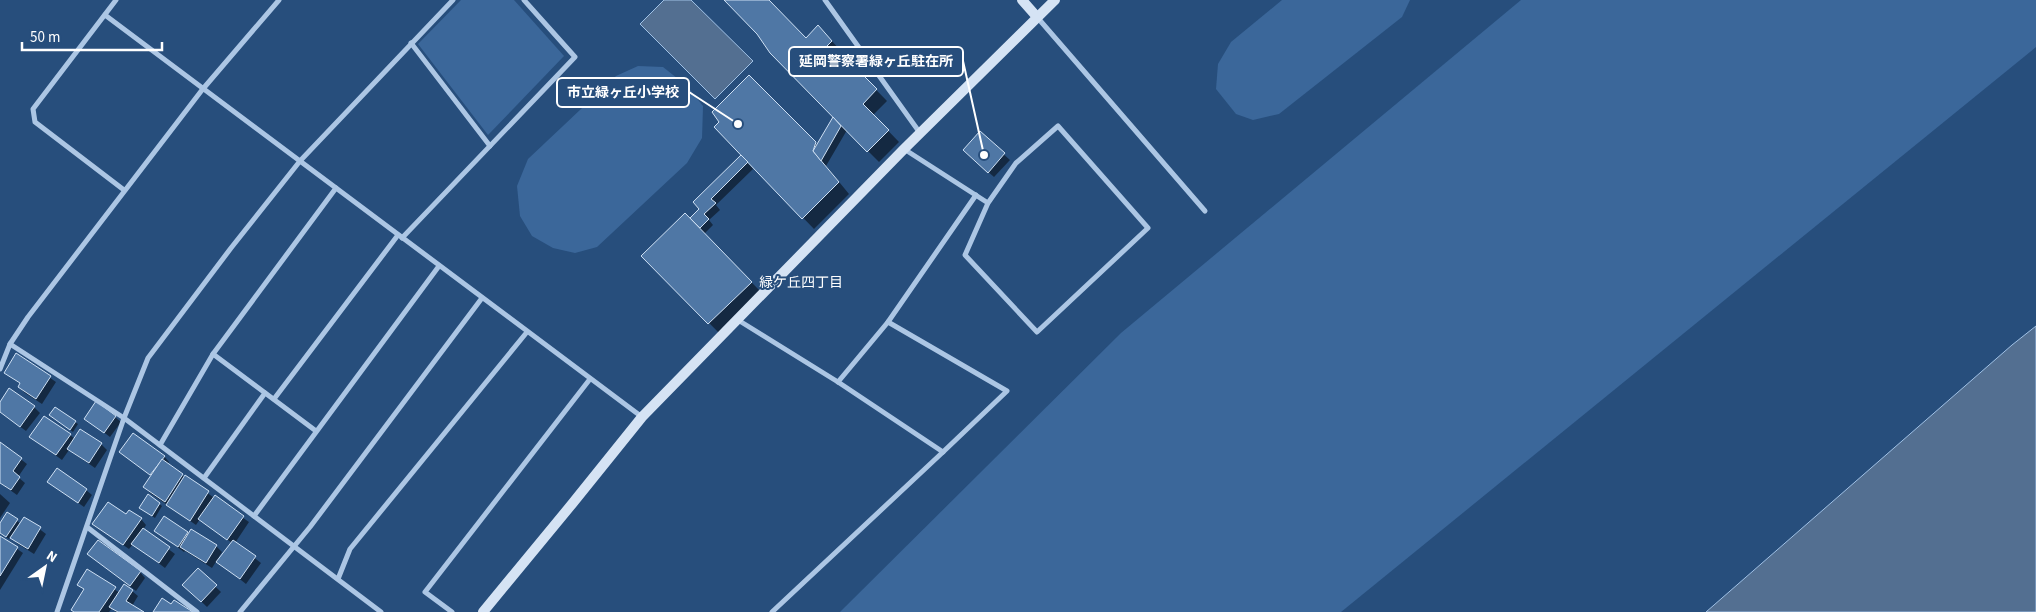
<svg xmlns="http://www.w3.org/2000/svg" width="2036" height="612" viewBox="0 0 2036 612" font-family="'Source Sans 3','Noto Sans JP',sans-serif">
  <rect width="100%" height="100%" fill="#274e7c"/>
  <!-- green -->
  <g fill="#3b679a">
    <polygon points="461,0 514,0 564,56 488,135 418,44"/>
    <polygon points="1282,0 1410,0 1402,17 1279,114 1253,120 1236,114 1216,89 1218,64 1231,42"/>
    <polygon points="1521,0 2036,0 2036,47 1341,612 840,612 1121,333"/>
    <polygon points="638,66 663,67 687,86 703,106 702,138 687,163 597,247 575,253 553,248 532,236 520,216 517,186 528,159 616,76"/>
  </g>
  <!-- water -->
  <g fill="#536f91" stroke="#a0c1e5">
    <polygon points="664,0 691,0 753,61 715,99 640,24"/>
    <polygon points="2036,326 2036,612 1706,612 2012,345"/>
  </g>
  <!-- shadow -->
  <g fill="#0007">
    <polygon points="726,0 767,0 806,39 829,38 842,52 825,69 832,75 846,59 887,101 873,115 899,142 879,162 847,130 826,166 849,194 814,229 748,161 747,162 753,169 716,205 720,210 709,220 713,225 704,234 762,293 720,334 643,256 701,209 741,157 749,77 818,146 840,123"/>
    <polygon points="980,133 1010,160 994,177 970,156"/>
    <polygon points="17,355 56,382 42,404 25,393 19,387 21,384 5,372"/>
    <polygon points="0,404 34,407 40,413 26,431 0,412"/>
    <polygon points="50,415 75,422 78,424 73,432"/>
    <polygon points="115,417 121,422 110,437 85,418"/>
    <polygon points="70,435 75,439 101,444 107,450 95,468 69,450 62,460 31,437"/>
    <polygon points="0,443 27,464 18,477 25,483 17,495 0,483"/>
    <polygon points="121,452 164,456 169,462 167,465 249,522 235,543 261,563 246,584 217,561 232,543 200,519 196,525 150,493 145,487 152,476"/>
    <polygon points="49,482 86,490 92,495 84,507"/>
    <polygon points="0,494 10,503 0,518"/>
    <polygon points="148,496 162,506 155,518 143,510"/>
    <polygon points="8,514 21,524 25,518 46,534 34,554 18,544 10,536 9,539 0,533 0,525"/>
    <polygon points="127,516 141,519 146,525 143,530 175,554 165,568 133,544 129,549 100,529"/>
    <polygon points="164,518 189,534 216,546 222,552 212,568 185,551 184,552 156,531"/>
    <polygon points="0,537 23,553 0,590"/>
    <polygon points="89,554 140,572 145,578 136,591"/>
    <polygon points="198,570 221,592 207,607 184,585"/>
    <polygon points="87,571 120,593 132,591 138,596 132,606 142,612 116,612 112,608 109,612 74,612 85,590 79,584"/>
  </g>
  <!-- building -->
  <g fill="#4f77a5" stroke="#cee0f4">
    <polygon points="724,0 769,0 806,38 818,25 832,41 815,58 832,73 846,58 877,89 863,104 889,130 867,152 770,53 757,34"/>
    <polygon points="749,75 816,142 813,151 839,182 802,219 714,127 719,122 712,112"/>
    <polygon points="833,117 841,126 821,161 813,151"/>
    <polygon points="980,131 1005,153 988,173 963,150"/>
    <polygon points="741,155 748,162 711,199 716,203 704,214 709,219 700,228 690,218 699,209 693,202"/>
    <polygon points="685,213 752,282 708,324 641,256"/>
    <polygon points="16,353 51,376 36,399 18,387 20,383 4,373"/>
    <polygon points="9,388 35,406 20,427 0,412 0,402"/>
    <polygon points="96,401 116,416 104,433 84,419"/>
    <polygon points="55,407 76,421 70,430 49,415"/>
    <polygon points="44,416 71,434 56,455 29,437"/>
    <polygon points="80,429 102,443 89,463 67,449"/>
    <polygon points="133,433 165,456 150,475 119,452"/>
    <polygon points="0,442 22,458 13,471 20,477 11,490 0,483"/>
    <polygon points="162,459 183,474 165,502 143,487"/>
    <polygon points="57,468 87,489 78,503 47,482"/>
    <polygon points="185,475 209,491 190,521 166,505"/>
    <polygon points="148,494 160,503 152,516 139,508"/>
    <polygon points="215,495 244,516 227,540 198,519"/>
    <polygon points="108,502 126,514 129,510 142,518 123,545 92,524"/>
    <polygon points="7,512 18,519 6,537 0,533 0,523"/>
    <polygon points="164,516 188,532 178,547 154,531"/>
    <polygon points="24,517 41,527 28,549 10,538"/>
    <polygon points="143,528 170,547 159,563 131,544"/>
    <polygon points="191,529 217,545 206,563 180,547"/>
    <polygon points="0,536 18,547 0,576"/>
    <polygon points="98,540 141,571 130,586 87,554"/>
    <polygon points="233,540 256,556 240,579 216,562"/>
    <polygon points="198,568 217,585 201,602 182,585"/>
    <polygon points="87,569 116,587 99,612 74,612 71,610 84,589 77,585"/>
    <polygon points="124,584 133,590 126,601 144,612 118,612 109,607"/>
    <polygon points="162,598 171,604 174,600 193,612 153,612"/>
  </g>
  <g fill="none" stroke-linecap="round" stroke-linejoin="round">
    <!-- street -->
    <g stroke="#acc6e4" stroke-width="5">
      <polyline points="116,0 33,109 35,122 124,190"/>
      <polyline points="825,0 920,133"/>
      <polyline points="105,15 642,417"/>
      <polyline points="1037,17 1205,211"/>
      <polyline points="411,43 490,146"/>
      <polyline points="904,149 988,203 1016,163 1058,126 1148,228 1037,332 965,255 988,203"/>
      <polyline points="402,238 575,57 524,0"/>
      <polyline points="738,320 838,382 943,452 772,612"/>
      <polyline points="888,322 1007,391 943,452"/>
      <polyline points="10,344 124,418 381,612"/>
      <polyline points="213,354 316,431"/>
      <polyline points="0,369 10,344 28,317 202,90 279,0"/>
      <polyline points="838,382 888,322 976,195"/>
      <polyline points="274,399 398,235"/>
      <polyline points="160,445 213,354 336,188"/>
      <polyline points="204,478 265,393"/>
      <polyline points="254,516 439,266"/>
      <polyline points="87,527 197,612"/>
      <polyline points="338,579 350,549 527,332"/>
      <polyline points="57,612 124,418 148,358 231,248 300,161 453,0"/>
      <polyline points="240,612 310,527 482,298"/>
      <polyline points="452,612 425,592 590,379"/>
    </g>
    <!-- secondary -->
    <g stroke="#d5e3f4" stroke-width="10">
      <polyline points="1022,0 1037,17"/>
      <polyline points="483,612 572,504 642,417 904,149 1055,0"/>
    </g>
  </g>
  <g text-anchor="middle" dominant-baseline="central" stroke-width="4" stroke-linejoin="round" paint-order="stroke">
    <!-- neighbourhood labels -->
    <g font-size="14" fill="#fff" stroke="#274e7c">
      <text x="801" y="283">緑ケ丘四丁目</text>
    </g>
  </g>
  <!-- callouts -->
  <path fill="none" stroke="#fff" stroke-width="2" d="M984 155L963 61M738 124L689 92"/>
  <g fill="#fff" stroke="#274e7c" stroke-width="2">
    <circle cx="984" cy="155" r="5"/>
    <circle cx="738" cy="124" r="5"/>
  </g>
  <g fill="#274e7c" stroke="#fff" stroke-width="2">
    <rect x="789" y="47" width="174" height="29" rx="5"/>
    <rect x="557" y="78" width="132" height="29" rx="5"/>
  </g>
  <g font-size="14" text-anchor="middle" font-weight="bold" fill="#fff">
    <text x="876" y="66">延岡警察署緑ヶ丘駐在所</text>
    <text x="623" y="97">市立緑ヶ丘小学校</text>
  </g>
  <!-- north arrow -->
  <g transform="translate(45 567) rotate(33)" stroke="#274e7c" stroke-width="4" paint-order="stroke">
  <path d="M0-4L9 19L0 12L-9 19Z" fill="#ffffff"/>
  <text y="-8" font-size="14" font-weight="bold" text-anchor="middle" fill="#ffffff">N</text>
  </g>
  <!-- scale -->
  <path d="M22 42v8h140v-8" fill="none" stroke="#ffffff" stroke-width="2.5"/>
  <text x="30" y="42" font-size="15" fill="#ffffff" stroke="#274e7c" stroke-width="4" paint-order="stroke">50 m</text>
</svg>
